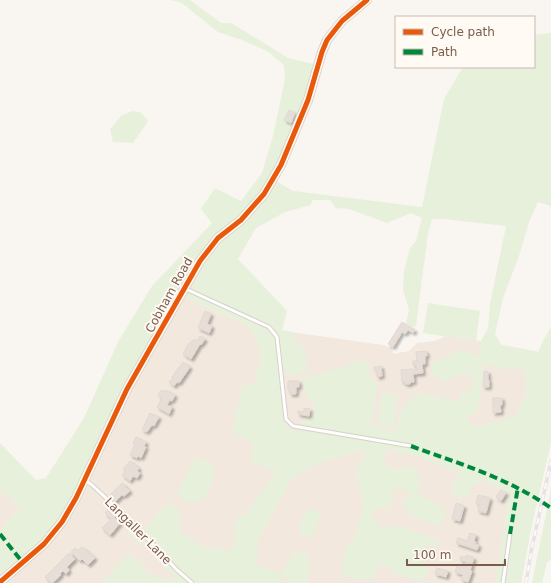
<svg xmlns="http://www.w3.org/2000/svg" width="551" height="583" viewBox="0 0 551 583" font-family="'DejaVu Sans',sans-serif">
  <defs>
    <filter id="shadow"><feDropShadow dx="2.5" dy="2.5" stdDeviation="1" flood-color="#0004"/></filter>
  </defs>
  <rect width="100%" height="100%" fill="#f9f5f0"/>
  <!-- residential -->
  <g fill="#f2e8de">
    <polygon points="178,294 248,326 383,345 392,348 393,354 409,351 417,343 435,341 445,336 481,341 539,352 551,442 532,524 521,583 0,583 0,570 2,573 31,549 56,522 82,480"/>
    <polygon points="0,487 20,508 0,531"/>
  </g>
  <!-- green -->
  <g fill="#e7f0db" fill-rule="evenodd">
    <path d="M170,0H190L221,23H231L288,58L314,64L308,86L279,163L271,178L293,191L422,207L444,99L463,67H534V35L551,33V206L538,202L529,222L519,256L503,298L495,334L502,346L538,352L544,339L551,327V442L532,524L521,583H495L509,492L485,481L473,484L468,496L459,498L453,494L452,485L460,473L422,458L387,449L384,459L385,465L391,469L414,466L422,485L415,491L440,506L446,514L441,526L412,516L403,502L410,494L401,488L392,491L393,502L386,510L376,507L371,515L381,528L400,526L433,538L439,542L437,547L424,546L419,559L429,568L424,581L401,576L381,563L373,579H353L341,575L347,545L355,538L363,506L356,473L360,462L367,454L364,449L319,463L292,478L258,540L256,564L280,575L293,554L303,551L310,559L308,583H290L289,580L281,576L279,583H105L104,581L120,562L129,554L154,577L173,581L174,574L165,568L155,555L127,533L132,525L140,532L152,522L166,504L178,507L181,533L202,546L231,551L237,535L234,526L237,518L244,517L276,472L251,461V441L232,432L242,386L255,384L261,356L256,337L248,326L178,294L82,480L56,522L31,549L2,573L0,570V531L20,508L0,487V443L36,480L46,478L84,418L118,342L152,286L212,223L201,209L215,188L241,201L262,173L273,136L285,79L284,65L269,52L242,40L218,32L182,3ZM312,200H330L336,208L349,209L387,223L411,213L422,218L416,241L410,248L404,271L403,290L409,310L406,323L413,327L416,326L428,233L432,219H444L506,226L490,304L488,328L481,341L479,356C473,355 467,352 461,351C453,351 438,361 431,365L433,374L443,382L455,377L468,374L473,380L472,389L462,394L456,404L451,399L418,393L403,408L393,432L376,427L371,424L378,382L370,381V363L355,360L348,366L300,379L309,400L315,403L313,416L302,422L299,432L292,431L284,425L275,339L270,333L278,331L282,364L285,372L292,375L307,372L306,356L300,342L293,339V332L282,330L287,311L238,259L256,228L285,212L311,205ZM484,365H492L507,370L518,367L525,371L526,395L516,415L496,422L475,427L469,422V415L478,411Z"/>
    <polygon points="132,111 140,112 148,121 133,143 113,142 110,129 121,116"/>
    <polygon points="428,303 480,311 476,341 423,333"/>
    <polygon points="382,392 398,395 393,428 377,425"/>
    <polygon points="195,459 204,459 212,463 215,477 204,500 185,502 177,492"/>
    <polygon points="551,489 551,560 547,562 542,583 532,583"/>
    <polygon points="309,508 319,511 321,516 312,538 300,536 301,518"/>
  </g>
  <!-- building -->
  <g fill="#e6ded7" stroke="#e2d8d2" filter="url(#shadow)">
    <polygon points="289,110 295,113 291,123 284,120"/>
    <polygon points="205,311 211,314 207,324 212,326 209,333 198,328"/>
    <polygon points="402,322 415,330 413,333 408,330 405,334 402,332 393,347 388,344"/>
    <polygon points="200,336 205,339 201,345 200,344 191,359 183,354 189,343 190,343 194,339 197,341"/>
    <polygon points="426,351 427,356 425,356 425,364 422,364 423,373 413,374 414,382 410,382 410,384 405,384 405,382 402,382 401,370 413,369 413,370 417,370 416,365 413,365 413,361 417,361 416,352"/>
    <polygon points="183,362 190,367 179,383 177,382 174,386 169,382 173,378 172,377"/>
    <polygon points="381,366 382,376 377,377 377,371 375,371 374,367"/>
    <polygon points="484,371 488,372 488,380 489,380 489,387 483,387"/>
    <polygon points="288,381 299,381 299,387 296,387 296,394 290,394 290,389 288,390"/>
    <polygon points="161,390 165,392 166,390 175,395 172,401 170,400 167,405 172,407 169,414 157,407 162,398 158,395"/>
    <polygon points="493,398 502,398 502,405 500,405 501,412 493,413"/>
    <polygon points="304,408 310,409 309,416 298,414 298,411 304,412"/>
    <polygon points="150,413 159,417 154,426 152,425 147,432 142,430"/>
    <polygon points="136,437 146,442 144,446 146,447 141,458 138,456 137,458 130,455 135,444 133,443"/>
    <polygon points="130,461 139,468 137,471 140,473 137,478 133,476 130,481 122,475 126,470 123,469"/>
    <polygon points="122,483 130,491 124,496 122,495 115,502 109,496"/>
    <polygon points="501,490 506,493 501,501 496,497"/>
    <polygon points="478,495 490,498 486,513 478,511 479,504 476,503"/>
    <polygon points="456,503 464,506 460,521 452,519"/>
    <polygon points="109,508 114,512 113,514 115,516 114,517 120,523 110,535 102,528 111,519 105,513"/>
    <polygon points="470,533 476,535 474,541 476,542 475,544 479,545 477,550 456,543 458,538 467,541"/>
    <polygon points="82,547 95,558 88,565 82,559 80,561 71,552 75,548 78,551"/>
    <polygon points="69,553 75,559 67,567 69,570 66,574 63,571 60,574 61,575 52,583 45,577"/>
    <polygon points="466,555 474,558 472,564 460,560 461,556 465,558"/>
    <polygon points="465,563 472,565 470,570 472,571 468,582 461,580 463,575 455,572 457,566 459,566 460,564 464,565"/>
    <polygon points="437,568 448,571 446,577 435,574"/>
  </g>
  <g fill="none" stroke-linecap="round" stroke-linejoin="round">
    <!-- lane casing -->
    <g stroke="#d7d1cb" stroke-width="5">
      <g id="lane">
        <polyline points="186,289 269,327 277,337 286,419 293,426 411,446"/>
        <polyline points="86,481 92,485 134,524 177,570 192,583"/>
        <polyline points="503,583 510,534"/>
      </g>
    </g>
    <!-- secondary casing -->
    <g stroke="#d9d2cb" stroke-width="10">
      <polyline id="secondary" points="0,582 44,544 62,522 76,498 127,389 200,261 218,238 241,220 264,194 281,165 308,100 322,52 327,40 342,21 367,0"/>
    </g>
    <!-- lane -->
    <use href="#lane" stroke="#fefefd" stroke-width="3"/>
    <!-- secondary -->
    <use href="#secondary" stroke="#fefefd" stroke-width="8"/>
    <!-- rail casing -->
    <g stroke="#e6e3e7" stroke-width="3.5">
      <polyline id="rail" points="526,583 531,552 551,461"/>
    </g>
    <!-- rail -->
    <use href="#rail" stroke="#fffaf3" stroke-width="2" stroke-dasharray="6" stroke-linecap="butt"/>
    <!-- quiet -->
    <g stroke="#00873e" stroke-width="4" stroke-dasharray="8 4" stroke-linecap="butt">
      <path d="M411,446C460,464 508,478 551,508"/>
      <polyline points="0,534 23,563"/>
      <polyline points="510,534 518,487"/>
    </g>
    <!-- cycleway casing -->
    <g stroke="#fffaf3" stroke-width="8">
      <polyline id="cycleway" points="0,582 44,544 62,522 76,498 127,389 200,261 218,238 241,220 264,194 281,165 308,100 322,52 327,40 342,21 367,0"/>
    </g>
    <!-- cycleway -->
    <use href="#cycleway" stroke="#e8590c" stroke-width="5"/>
  </g>
  <g text-anchor="middle" dominant-baseline="central" stroke-width="4" stroke-linejoin="round" paint-order="stroke">
    <!-- street labels -->
    <g font-size="12" fill="#7a5c4d" stroke="#fffaf3">
      <text transform="translate(169 295) rotate(-61)">Cobham Road</text>
      <text transform="translate(138 531) rotate(45)">Langaller Lane</text>
    </g>
  </g>
  <!-- legend -->
  <rect x="395" y="16" width="140" height="52" fill="#fffaf3" stroke="#cabbb1"/>
  <rect x="403" y="29" width="20" height="6" fill="#e8590c" stroke="#cabbb1"/>
  <text x="431" y="36" font-size="12" fill="#7a5c4d">Cycle path</text>
  <rect x="403" y="49" width="20" height="6" fill="#00873e" stroke="#cabbb1"/>
  <text x="431" y="56" font-size="12" fill="#7a5c4d">Path</text>
  <!-- scale -->
  <path d="M407 559v6h98v-6" fill="none" stroke="#7a5c4d" stroke-width="2"/>
  <text x="413" y="559" font-size="12" fill="#7a5c4d" stroke="#fffaf3" stroke-width="3" paint-order="stroke">100 m</text>
</svg>
